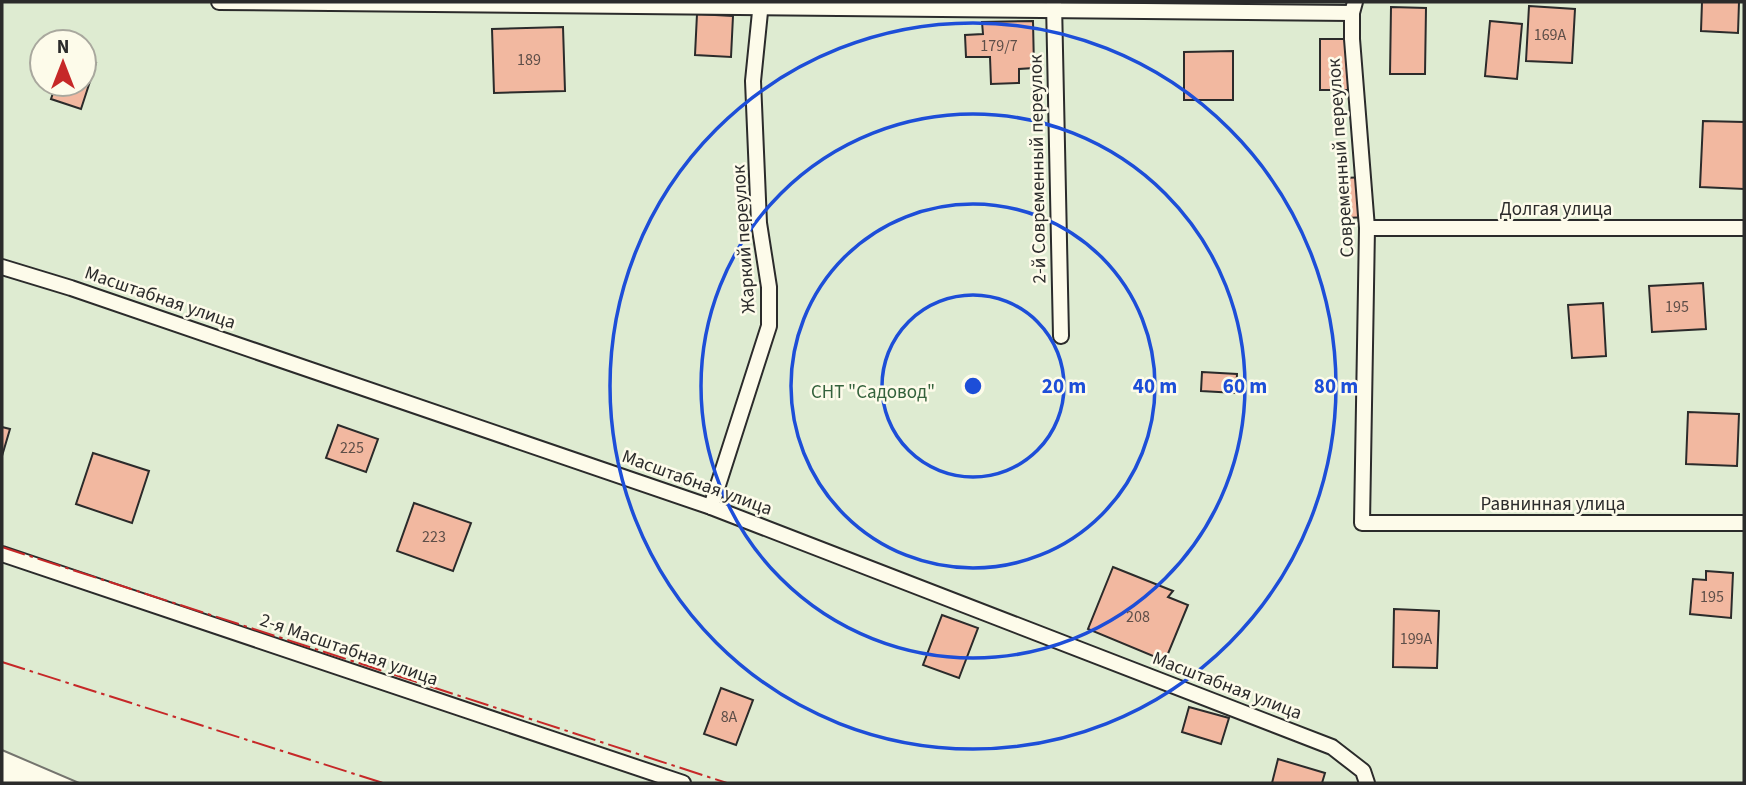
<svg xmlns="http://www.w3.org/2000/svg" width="1746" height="785" viewBox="0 0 1746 785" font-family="'Source Sans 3',sans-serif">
  <rect width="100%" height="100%" fill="#fdfbea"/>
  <!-- green -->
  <path fill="#deebd1" stroke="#74746e" stroke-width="2" fill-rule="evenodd" d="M2,2H1744V783H79L2,750ZM42,42H84V84H42Z"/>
  <!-- building -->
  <g fill="#f2b8a0" stroke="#2b2b2b" stroke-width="2">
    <polygon points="1702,2 1739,2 1738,33 1701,31"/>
    <polygon points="1529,6 1575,9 1572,63 1526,61"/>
    <polygon points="1391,7 1426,8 1425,74 1390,74"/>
    <polygon points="697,14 733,16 731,57 695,55"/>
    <polygon points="1033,21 1034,68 1019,69 1019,83 991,84 990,57 966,57 965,35 983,34 982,22"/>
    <polygon points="1490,21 1522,24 1517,79 1485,76"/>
    <polygon points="563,27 565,91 494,93 492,29"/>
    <rect x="1320" y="39" width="32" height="51"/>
    <polygon points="1233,51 1233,100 1184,100 1184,52"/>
    <polygon points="84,59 96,63 81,109 51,99 56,84 84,84"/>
    <polygon points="1703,121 1744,122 1744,189 1700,187"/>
    <polygon points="1369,177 1371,217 1344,218 1342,178"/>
    <polygon points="1703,283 1706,329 1652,332 1649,286"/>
    <polygon points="1603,303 1606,356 1572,358 1568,305"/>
    <polygon points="1202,372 1237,374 1236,393 1201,391"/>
    <polygon points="1688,412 1739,414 1737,466 1686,464"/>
    <polygon points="338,425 378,439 366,472 326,458"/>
    <polygon points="2,427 10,429 2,456"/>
    <polygon points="93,453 149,471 132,523 76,504"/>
    <polygon points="414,503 471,523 453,571 397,551"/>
    <polygon points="1113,567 1173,591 1168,597 1188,605 1165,661 1088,629"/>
    <polygon points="1706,571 1733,573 1731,618 1690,614 1693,579 1706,580"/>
    <polygon points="1394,609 1439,611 1437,668 1393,667"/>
    <polygon points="942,615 978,628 959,678 923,665"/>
    <polygon points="721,688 753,700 736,745 704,734"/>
    <polygon points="1189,707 1229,718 1221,744 1182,732"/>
    <polygon points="1278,759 1325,773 1322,783 1272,783"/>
  </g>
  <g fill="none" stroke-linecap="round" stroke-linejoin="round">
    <!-- lane casing -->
    <g stroke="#2b2b2b" stroke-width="18">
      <g id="lane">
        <polyline points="219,2 1352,13"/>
        <polyline points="1355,2 1352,13 1352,39 1367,228 1362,523 1744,523"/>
        <polyline points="1054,3 1061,336"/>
        <polyline points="1367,228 1744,228"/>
        <polyline points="2,267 71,288 711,507 1332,747 1363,771 1367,783"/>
        <polyline points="711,507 769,326 769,287 759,223 753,81 761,2"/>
        <polyline points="2,554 683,783"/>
      </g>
    </g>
    <!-- lane -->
    <use href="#lane" stroke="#fdfbea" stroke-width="14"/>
    <!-- power -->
    <g stroke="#c62828" stroke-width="2" stroke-dasharray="24 5 3.5 5" stroke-linecap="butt">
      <polyline points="2,547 727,783"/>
      <polyline points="2,662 383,783"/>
    </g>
  </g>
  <!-- distance rings -->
  <g fill="none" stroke="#1d4ed8" stroke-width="3.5">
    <circle cx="973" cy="386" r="91"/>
    <circle cx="973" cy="386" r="182"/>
    <circle cx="973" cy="386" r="272"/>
    <circle cx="973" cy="386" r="363"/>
  </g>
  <g text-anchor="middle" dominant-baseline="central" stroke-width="5" stroke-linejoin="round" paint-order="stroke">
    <!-- number labels -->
    <g font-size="16" fill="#5d4e48">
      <text x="1550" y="35">169А</text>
      <text x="999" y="46">179/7</text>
      <text x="529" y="60">189</text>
      <text x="1677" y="307">195</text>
      <text x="352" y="448">225</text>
      <text x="434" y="537">223</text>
      <text x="1712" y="597">195</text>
      <text x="1138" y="617">208</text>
      <text x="1416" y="639">199А</text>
      <text x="729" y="717">8А</text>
    </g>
    <!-- street labels -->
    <g font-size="19" fill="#2b2b2b" stroke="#fdfbea">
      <text transform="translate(1341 158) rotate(-94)">Современный переулок</text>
      <text transform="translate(1038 169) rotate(-91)">2-й Современный переулок</text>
      <text x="1556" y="209">Долгая улица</text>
      <text transform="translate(744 239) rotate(-94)">Жаркий переулок</text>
      <text transform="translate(160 298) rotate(19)">Масштабная улица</text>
      <text transform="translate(697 483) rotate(20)">Масштабная улица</text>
      <text x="1553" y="504">Равнинная улица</text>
      <text transform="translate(349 650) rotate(19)">2-я Масштабная улица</text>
      <text transform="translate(1227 686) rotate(21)">Масштабная улица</text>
    </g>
    <!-- park labels -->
    <g font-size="19" fill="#34623c" stroke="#fdfbea">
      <text x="873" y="392">СНТ "Садовод"</text>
    </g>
  </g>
  <circle cx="973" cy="386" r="10" fill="#1d4ed8" stroke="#fdfbea" stroke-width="3.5"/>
  <g font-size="21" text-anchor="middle" font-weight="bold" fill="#1d4ed8" stroke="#fdfbea" stroke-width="5" stroke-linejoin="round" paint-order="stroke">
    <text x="1064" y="393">20 m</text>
    <text x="1155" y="393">40 m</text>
    <text x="1245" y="393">60 m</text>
    <text x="1336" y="393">80 m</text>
  </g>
  <!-- border -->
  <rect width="1746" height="785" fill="none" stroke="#2b2b2b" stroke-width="7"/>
  <!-- north arrow -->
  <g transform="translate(63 63)"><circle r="33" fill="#fdfbea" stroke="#a9a89e" stroke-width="2"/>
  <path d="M0-5L12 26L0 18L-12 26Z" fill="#c62828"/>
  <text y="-10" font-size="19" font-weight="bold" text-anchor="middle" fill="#2b2b2b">N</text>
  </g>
</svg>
